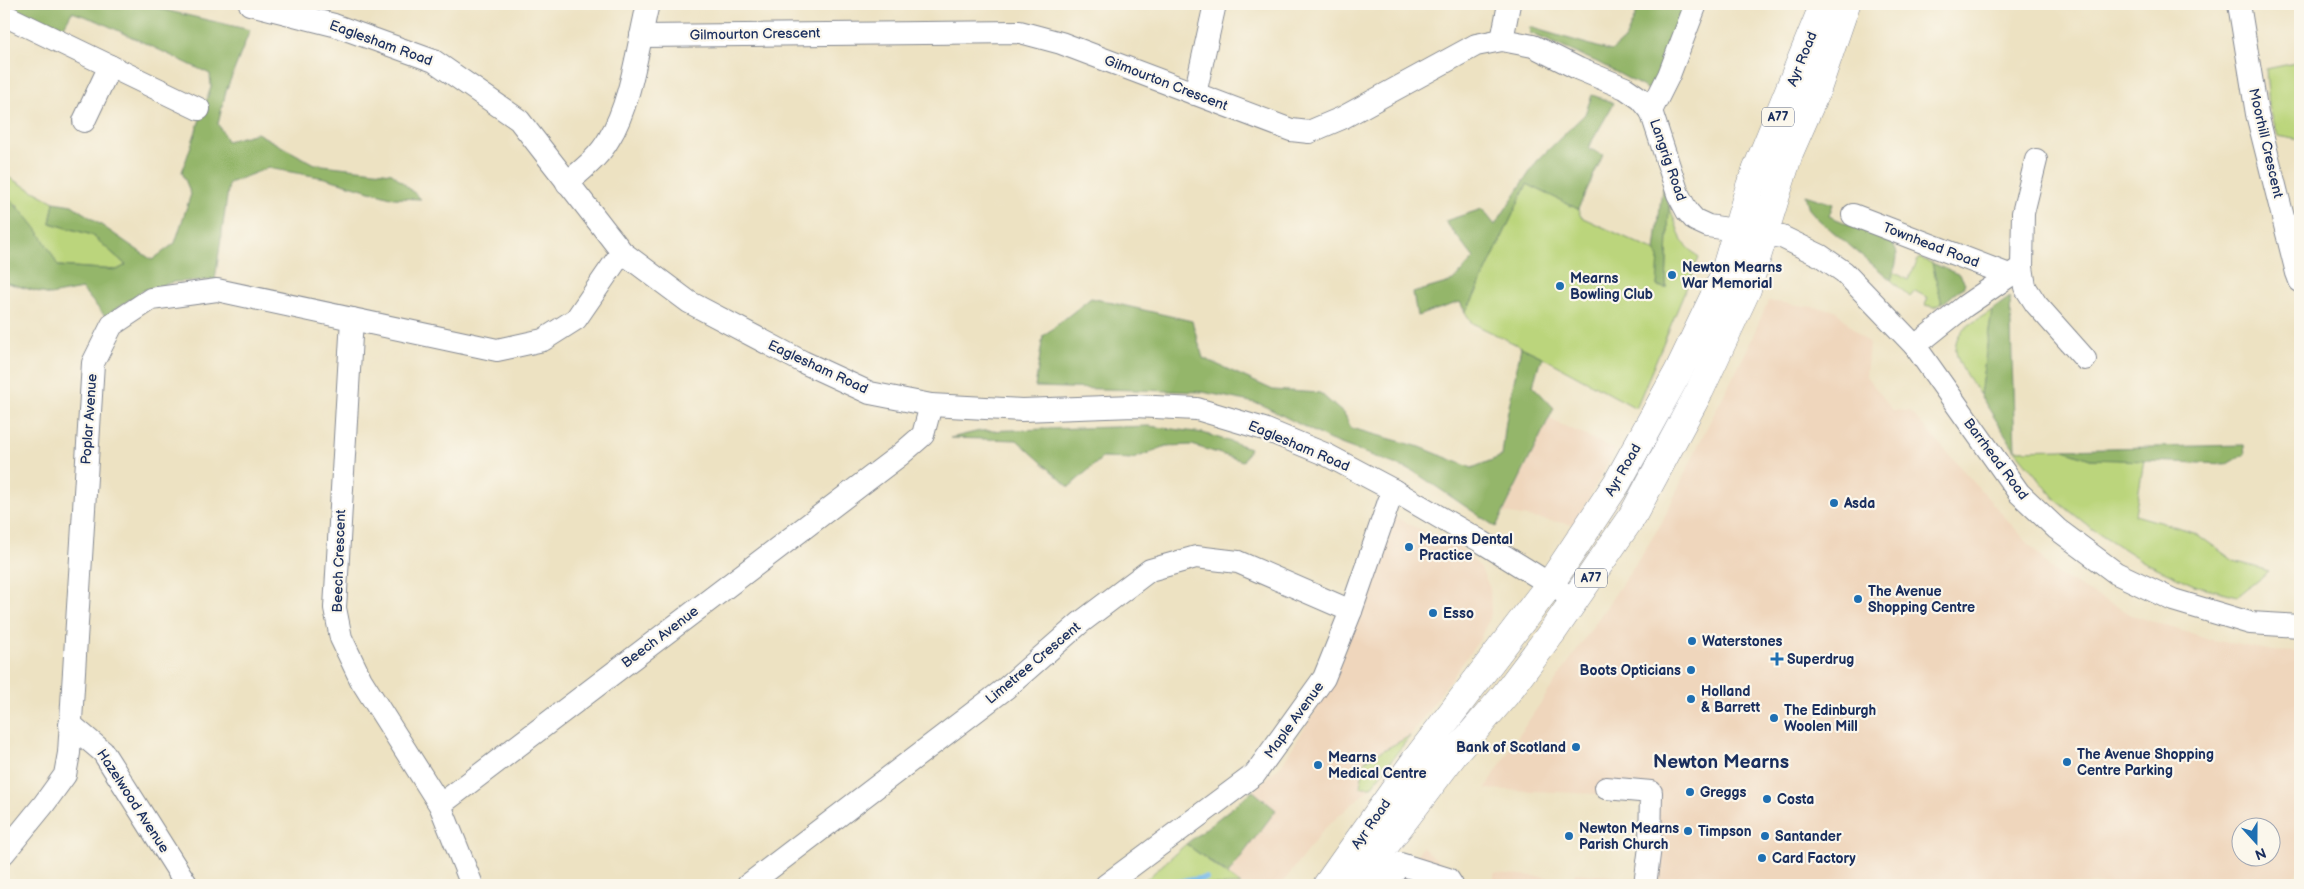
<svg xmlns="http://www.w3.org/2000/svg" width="2304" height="889" viewBox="0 0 2304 889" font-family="'Balsamiq Sans',sans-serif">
  <rect width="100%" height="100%" fill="#fbf7ec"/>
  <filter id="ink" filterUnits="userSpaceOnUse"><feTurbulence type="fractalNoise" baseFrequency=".02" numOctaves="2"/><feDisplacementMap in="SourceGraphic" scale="10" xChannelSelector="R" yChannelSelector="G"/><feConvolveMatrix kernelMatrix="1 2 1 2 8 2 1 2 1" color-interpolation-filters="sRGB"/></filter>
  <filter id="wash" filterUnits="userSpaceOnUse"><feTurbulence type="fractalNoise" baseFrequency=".0096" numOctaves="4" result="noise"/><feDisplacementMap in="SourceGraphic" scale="20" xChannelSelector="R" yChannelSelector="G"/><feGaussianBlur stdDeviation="1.12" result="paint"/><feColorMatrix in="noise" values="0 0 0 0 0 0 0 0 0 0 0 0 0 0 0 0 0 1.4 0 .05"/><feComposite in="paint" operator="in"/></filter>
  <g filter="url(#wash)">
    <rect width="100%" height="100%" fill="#ede2c2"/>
    <!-- built -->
    <g fill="#efd6bc" fill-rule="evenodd">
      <path d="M1768,301L1835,310L1869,344L1866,376L1893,410L1910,411L2054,572L2132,615L2207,639L2273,651L2300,652V869L2291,879L2283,885H2118L2031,883H1988L1982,885H1494V873L1574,879L1575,873L1641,879L1644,796L1485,789L1523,729L1643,553L1662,522L1707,427L1747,350ZM2242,826H2272V856H2242Z"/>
      <polygon points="1549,419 1615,449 1575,525 1504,513"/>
      <polygon points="1392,516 1462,549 1480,567 1490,588 1491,614 1480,639 1410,736 1365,760 1360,787 1371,787 1324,829 1281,885 1241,885 1227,875 1275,811 1253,791 1282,764 1334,681"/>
      <polygon points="1422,847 1467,885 1395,885"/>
    </g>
    <!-- green -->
    <g fill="#bbd57b" stroke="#6b826c">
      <polygon points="2300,62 2300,140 2278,136 2269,107 2266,69"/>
      <polygon points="4,175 54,202 50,223 92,235 126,265 117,270 59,266 50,295 4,282 18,206 4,196"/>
      <polygon points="1527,184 1578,209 1581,217 1655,251 1660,257 1657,286 1666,288 1669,205 1682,241 1699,258 1636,408 1544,358 1472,323 1465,312 1473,299"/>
      <polygon points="1919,258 1932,263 1942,304 1934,307 1925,305 1928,298 1915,291 1910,297 1891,280 1894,272 1908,280"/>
      <path d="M1992,310L1980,395C1969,378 1944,351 1962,331C1970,323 1983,317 1992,310Z"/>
      <polygon points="2062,449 2090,459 2144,460 2135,515 2194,532 2234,561 2269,571 2238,596 2194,585 2144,562 2091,528 2056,500 2015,450"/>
      <polygon points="1410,736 1371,787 1360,787 1365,760"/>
      <polygon points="1186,844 1241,885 1140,885"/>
    </g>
    <!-- forest -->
    <g fill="#94b66b" stroke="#587264">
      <path d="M18,4H139L250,30L226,91L218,124L227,141L257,133L314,164L392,173L421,199L394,198L325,178L268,168L229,183L215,280L174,282L144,290L105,316L82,289L50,295L4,282V196C28,213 45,239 58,266L117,270L126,265L92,235L50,223L54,202L72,205L152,260L175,243L191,194L182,172L211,87L210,74L98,21L72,12L62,30L17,10Z"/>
      <polygon points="1633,4 1687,4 1653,92 1597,62 1530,33 1529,27 1611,51 1625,39 1638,10"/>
      <polygon points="1592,95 1614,103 1588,148 1603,155 1578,209 1527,184 1473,299 1465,312 1460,302 1417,316 1413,293 1453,281 1474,258 1445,221 1482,209 1495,225 1537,161 1585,114"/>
      <polygon points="1662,188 1669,205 1666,288 1657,286 1659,257 1655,251"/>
      <path d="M1805,195L1833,204L1829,216L1891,242C1902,253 1895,266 1891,280L1819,220L1809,209Z"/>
      <polygon points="1932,263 1960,275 1965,283 1963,287 1942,304"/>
      <polygon points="2010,297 2015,450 1980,395 1992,310"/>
      <polygon points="1091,298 1192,321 1203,358 1273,390 1320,393 1345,415 1351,428 1420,447 1472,468 1502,456 1506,421 1521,347 1544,358 1539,364 1533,386 1554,408 1496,527 1413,471 1330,440 1260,404 1203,392 1035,387 1043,336"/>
      <polygon points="1149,426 1203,433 1250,448 1243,461 1192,445 1166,446 1133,459 1102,458 1069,487 1017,440 950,438 980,431"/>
      <polygon points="2244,445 2245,454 2228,464 2090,459 2062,449"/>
      <polygon points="1253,791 1276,810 1228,874 1186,844"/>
    </g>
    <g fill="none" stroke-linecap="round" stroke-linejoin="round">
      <!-- stream -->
      <polyline stroke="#72b8e9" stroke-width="6" points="1168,885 1172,883 1206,878"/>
    </g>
  </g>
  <g filter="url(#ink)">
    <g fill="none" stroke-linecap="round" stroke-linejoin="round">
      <!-- minor casing -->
      <g stroke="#848890" stroke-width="24">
        <g id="minor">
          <polyline points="250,4 334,25 434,61 519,120 622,252 689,302 803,362 870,393 931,405 1022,410 1134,406 1197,409 1264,429 1327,455 1393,490 1482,542 1564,593"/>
          <polyline points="2239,4 2257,114 2297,273 2300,281"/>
          <polyline points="4,15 199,109"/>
          <polyline points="641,36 1020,32 1061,43 1291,130 1309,132 1342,118 1476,45 1502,40 1533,46 1579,69 1625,88 1641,99 1651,111 1678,194 1687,211 1695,220 1708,226 1782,237 1821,256 1844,272 1915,346 2019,493 2057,529 2116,573 2173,600 2250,623 2300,626"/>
          <polyline points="1502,40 1509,4"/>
          <polyline points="1195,94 1215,4"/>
          <polyline points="1651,111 1669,75 1696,4"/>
          <polyline points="84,121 110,66"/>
          <polyline points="2036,160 2023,213 2022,267 2025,287 2036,304 2085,359"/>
          <path d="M567,183C582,170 599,157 609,139C631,104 638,45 648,4"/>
          <polyline points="1853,215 2009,275"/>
          <polyline points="352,319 335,608 341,638 361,680 440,805"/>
          <polyline points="1915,346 1965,306 2019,269"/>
          <polyline points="70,724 103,752 187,885"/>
          <polyline points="1606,788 1651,792 1650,847 1645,885"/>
          <polyline points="4,853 44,804 65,775 69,753 93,363 112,325 151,299 217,290 497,350 543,340 576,319 622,252"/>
          <polyline points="472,885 440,805 900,455 923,435 931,405"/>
          <polyline points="748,885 1006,688 1080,623 1150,570 1196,557 1238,562 1351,611"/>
          <polyline points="1106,885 1255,774 1324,678 1351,611 1393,490"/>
          <polyline points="1385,885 1400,864 1448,879 1452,885"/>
        </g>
      </g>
      <!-- major casing -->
      <g stroke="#848890" stroke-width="29">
        <g id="major">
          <polyline points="1327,885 1415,761 1550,584 1617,483 1678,372 1723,278 1750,186 1824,4"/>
          <polyline points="1355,885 1454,754 1505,695 1553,631 1633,515 1700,390 1747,289 1789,153 1817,89 1846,4"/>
        </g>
      </g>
      <!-- minor -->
      <use href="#minor" stroke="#fff" stroke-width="22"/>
      <!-- major -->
      <use href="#major" stroke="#fff" stroke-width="28"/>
    </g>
  </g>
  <!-- markers -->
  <g fill="#1f6fb2" stroke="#fbf7ec" stroke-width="2">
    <circle cx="1672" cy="275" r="5"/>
    <circle cx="1560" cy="286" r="5"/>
    <circle cx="1834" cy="503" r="5"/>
    <circle cx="1409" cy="547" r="5"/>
    <circle cx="1858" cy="599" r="5"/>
    <circle cx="1433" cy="613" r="5"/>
    <circle cx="1692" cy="641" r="5"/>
    <path d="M1774.5 651.5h5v5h5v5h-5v5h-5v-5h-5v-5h5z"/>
    <circle cx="1691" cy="670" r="5"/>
    <circle cx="1691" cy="699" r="5"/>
    <circle cx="1774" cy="718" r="5"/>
    <circle cx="1576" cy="747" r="5"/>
    <circle cx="2067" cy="762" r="5"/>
    <circle cx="1318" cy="765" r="5"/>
    <circle cx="1690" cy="792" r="5"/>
    <circle cx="1767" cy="799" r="5"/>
    <circle cx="1688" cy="831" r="5"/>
    <circle cx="1569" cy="836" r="5"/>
    <circle cx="1765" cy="836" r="5"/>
    <circle cx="1762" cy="858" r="5"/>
  </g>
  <g text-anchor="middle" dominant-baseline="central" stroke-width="4.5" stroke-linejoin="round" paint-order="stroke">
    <!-- shield labels -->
    <g fill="#fbf7ec" stroke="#5e6b89" stroke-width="1">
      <rect x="1762" y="107.5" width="32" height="19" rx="4"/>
      <rect x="1575" y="568.5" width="32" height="19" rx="4"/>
    </g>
    <g font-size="12" font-weight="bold" fill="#1b2f5e">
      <text x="1778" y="117">A77</text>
      <text x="1591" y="578">A77</text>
    </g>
    <!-- street labels -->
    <g font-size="14" fill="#1b2f5e" stroke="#fbf7ec">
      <text transform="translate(755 34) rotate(-1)">Gilmourton Crescent</text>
      <text transform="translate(381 43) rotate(20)">Eaglesham Road</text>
      <text transform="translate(1802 59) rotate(-68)">Ayr Road</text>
      <text transform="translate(1166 83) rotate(21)">Gilmourton Crescent</text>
      <text transform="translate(2266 143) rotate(77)">Moorhill Crescent</text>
      <text transform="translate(1668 160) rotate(71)">Langrig Road</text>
      <text transform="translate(1931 245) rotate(21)">Townhead Road</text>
      <text transform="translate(818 367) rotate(25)">Eaglesham Road</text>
      <text transform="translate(89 419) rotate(-86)">Poplar Avenue</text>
      <text transform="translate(1299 446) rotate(23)">Eaglesham Road</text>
      <text transform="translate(1996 459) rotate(53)">Barrhead Road</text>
      <text transform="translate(1623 470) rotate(-60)">Ayr Road</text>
      <text transform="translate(339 561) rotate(-88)">Beech Crescent</text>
      <text transform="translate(660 637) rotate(-37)">Beech Avenue</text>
      <text transform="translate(1033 663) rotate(-40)">Limetree Crescent</text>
      <text transform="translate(1294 720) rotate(-54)">Maple Avenue</text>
      <text transform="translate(133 801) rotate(57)">Hazelwood Avenue</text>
      <text transform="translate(1371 824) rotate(-55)">Ayr Road</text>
    </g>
    <!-- poi labels -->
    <g font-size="14" font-weight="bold" fill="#1b2f5e" stroke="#fbf7ec" text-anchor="start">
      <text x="1682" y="267">Newton Mearns<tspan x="1682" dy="16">War Memorial</tspan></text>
      <text x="1570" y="278">Mearns<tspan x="1570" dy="16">Bowling Club</tspan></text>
      <text x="1844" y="503">Asda</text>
      <text x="1419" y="539">Mearns Dental<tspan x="1419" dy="16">Practice</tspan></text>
      <text x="1868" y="591">The Avenue<tspan x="1868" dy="16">Shopping Centre</tspan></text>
      <text x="1443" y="613">Esso</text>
      <text x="1702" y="641">Waterstones</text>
      <text x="1787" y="659">Superdrug</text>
      <text x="1681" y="670" text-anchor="end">Boots Opticians</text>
      <text x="1701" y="691">Holland<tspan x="1701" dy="16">&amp; Barrett</tspan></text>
      <text x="1784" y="710">The Edinburgh<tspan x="1784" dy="16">Woolen Mill</tspan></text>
      <text x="1566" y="747" text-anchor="end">Bank of Scotland</text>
      <text x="2077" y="754">The Avenue Shopping<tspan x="2077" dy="16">Centre Parking</tspan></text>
      <text x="1328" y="757">Mearns<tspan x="1328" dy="16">Medical Centre</tspan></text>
      <text x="1700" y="792">Greggs</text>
      <text x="1777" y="799">Costa</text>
      <text x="1579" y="828">Newton Mearns<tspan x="1579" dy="16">Parish Church</tspan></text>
      <text x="1698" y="831">Timpson</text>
      <text x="1775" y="836">Santander</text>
      <text x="1772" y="858">Card Factory</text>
    </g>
    <!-- district labels -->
    <g font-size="19" font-weight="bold" fill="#1b2f5e" stroke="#fbf7ec">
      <text x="1721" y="762">Newton Mearns</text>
    </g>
  </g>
  <!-- margin -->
  <rect width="2304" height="889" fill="none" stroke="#fbf7ec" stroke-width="20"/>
  <!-- north arrow -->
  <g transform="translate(2256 842) rotate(159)"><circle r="24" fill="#fbf7ec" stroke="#a1a7b3"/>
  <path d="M0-4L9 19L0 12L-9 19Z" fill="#1f6fb2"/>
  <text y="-8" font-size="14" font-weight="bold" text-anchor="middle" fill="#1b2f5e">N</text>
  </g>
</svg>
